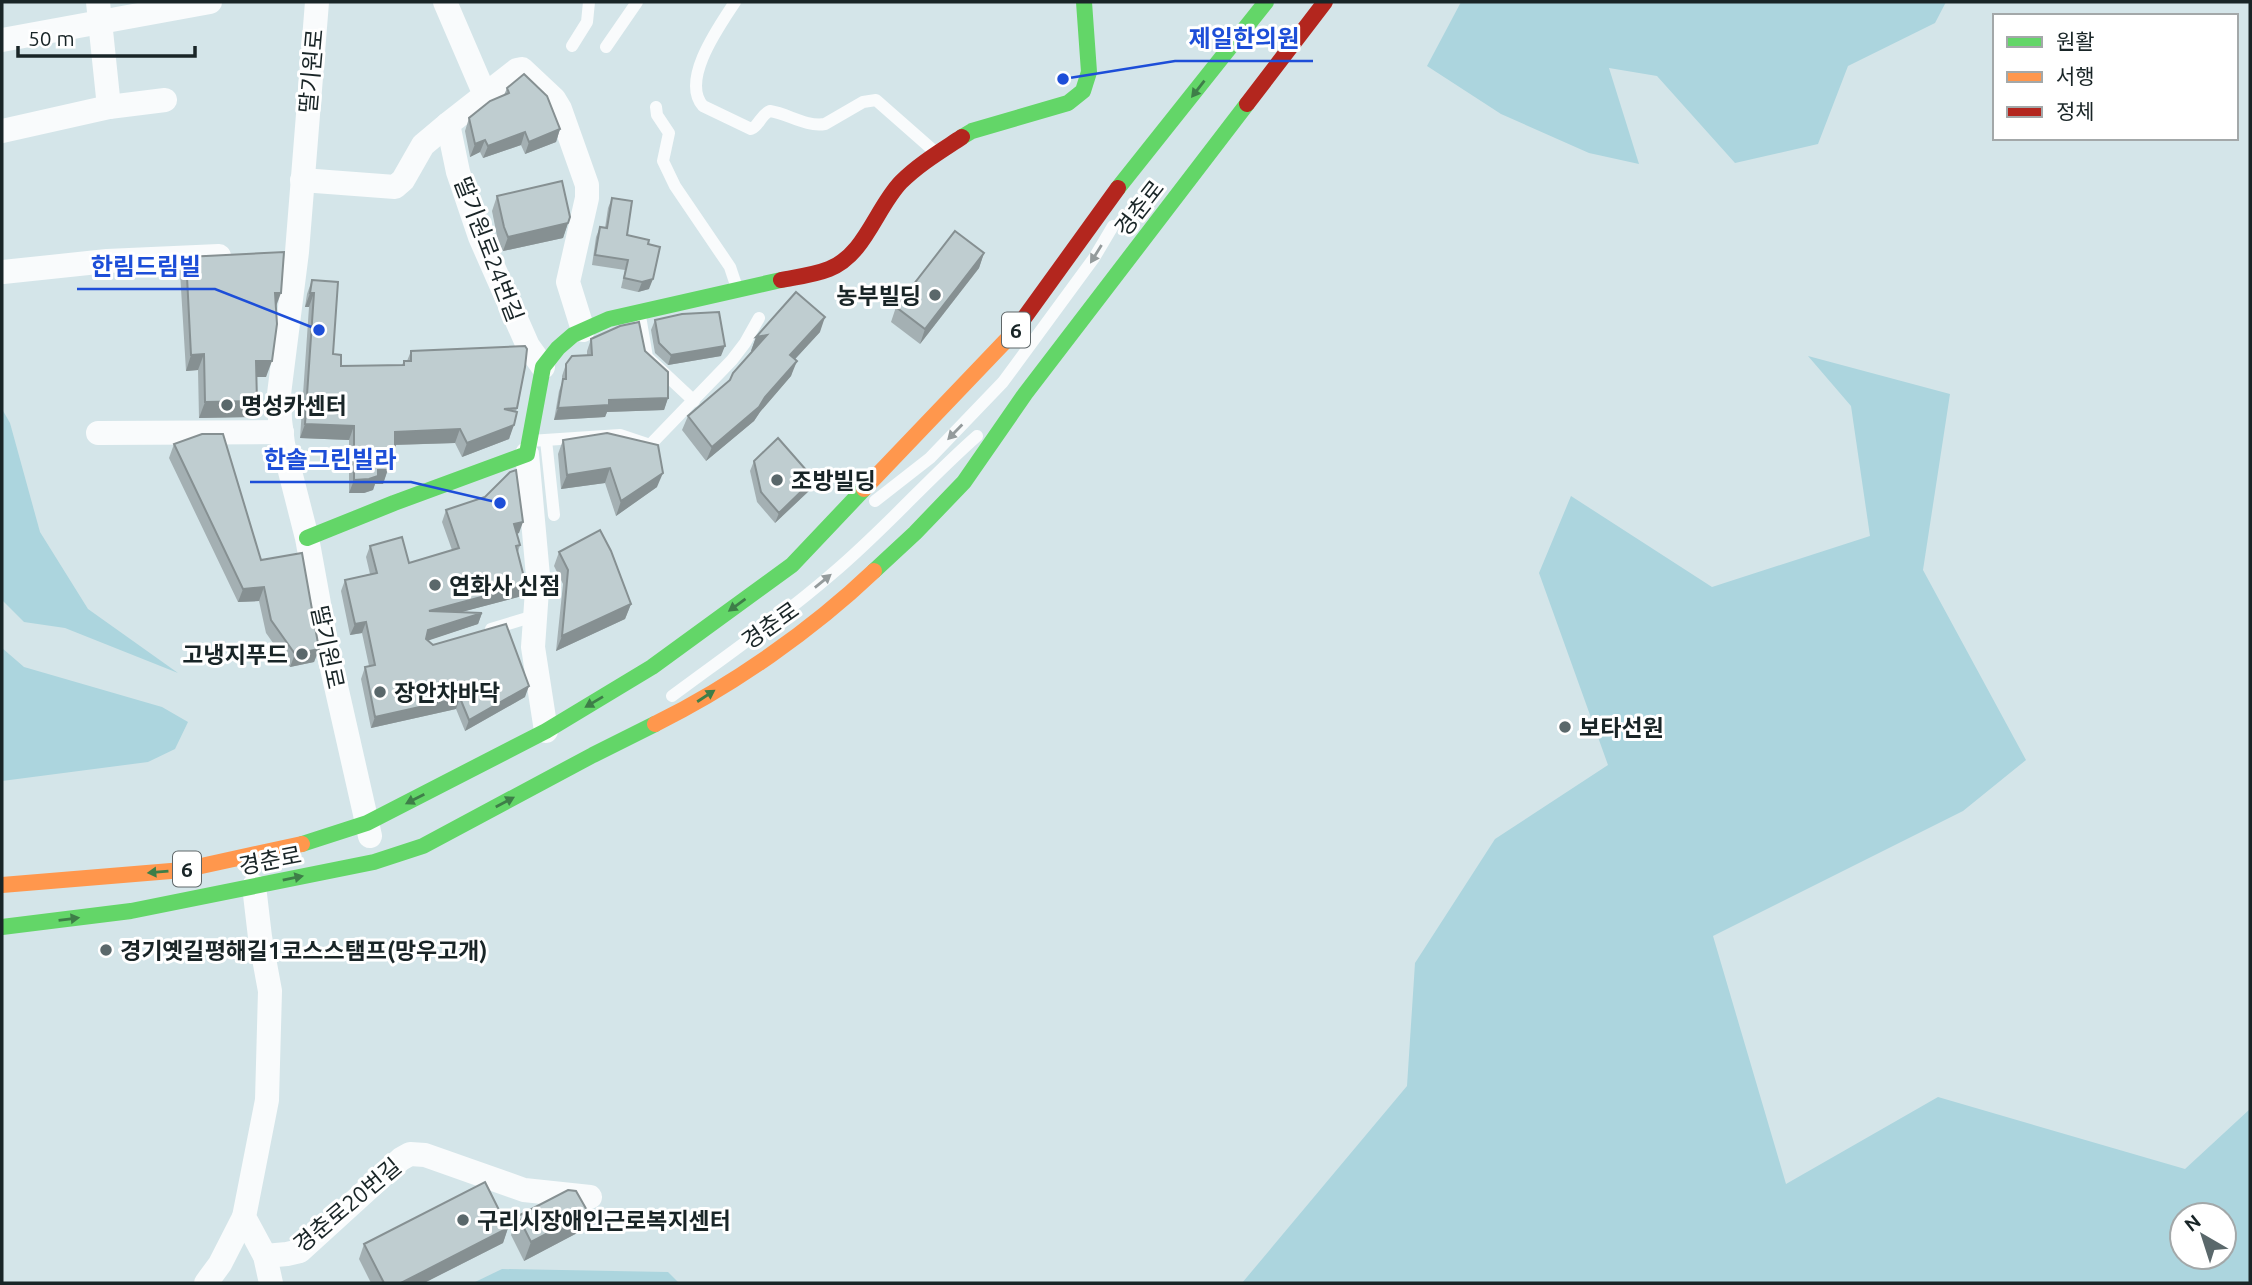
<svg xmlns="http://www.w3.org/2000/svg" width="2252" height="1285" viewBox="0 0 2252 1285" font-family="Ubuntu,'Noto Sans KR',sans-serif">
  <rect width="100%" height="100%" fill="#d4e5e9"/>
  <!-- green -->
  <g fill="#acd5de" fill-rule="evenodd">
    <polygon points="1461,2 1946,2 1935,23 1848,66 1818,144 1735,163 1657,76 1609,68 1639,164 1589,153 1501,114 1427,66"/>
    <path d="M1808,356L1950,394L1923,570L2026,760L1963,811L1713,936L1786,1184L1938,1097L2185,1169L2250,1109V1283H1242L1407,1086L1415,963L1495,839L1608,765L1539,573L1571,496L1712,587L1870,536L1851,406ZM2224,1215V1257H2182V1215Z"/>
    <polygon points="2,409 10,423 40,532 88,609 178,673 65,628 24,622 2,600"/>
    <polygon points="2,648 24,667 162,707 188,722 175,749 148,762 2,781"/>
    <polygon points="502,1269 668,1272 679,1283 473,1283"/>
  </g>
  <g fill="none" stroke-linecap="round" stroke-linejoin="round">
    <!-- lane -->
    <g stroke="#f9fbfc" stroke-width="12">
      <path d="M735,2C720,25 680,80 703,106L751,129C759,126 761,114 770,111C789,114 805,127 825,124L863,102L876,100L934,151"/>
      <polyline points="572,46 587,22 589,2"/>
      <polyline points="606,47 637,2"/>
      <polyline points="656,107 657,115 669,133 663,161 675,186 730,267 737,288"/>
      <polyline points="640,316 647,357 694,401"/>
      <polyline points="546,440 554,515"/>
      <polyline points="530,441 620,435 650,445 732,360 745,343 759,318"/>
      <polyline points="875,501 930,458 1003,382 1094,258 1113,226"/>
      <polyline points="491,629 534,616"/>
      <path d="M672,696C726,656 782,617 833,573C884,530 927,480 977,436"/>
    </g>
    <!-- street -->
    <g stroke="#f9fbfc" stroke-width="24">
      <polyline points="98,2 109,107"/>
      <polyline points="317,2 297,252 279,394 280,420 283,444 307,538 326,642 370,836"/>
      <polyline points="445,2 485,95 448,124 458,172 480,237 528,346 543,367"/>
      <polyline points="2,40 210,2"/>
      <polyline points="485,95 517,70 522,69 554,99 560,109 587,185 587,198 568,282 583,330"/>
      <polyline points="2,131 109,107 165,100"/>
      <polyline points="302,180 395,187 403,180 423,145 448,124"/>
      <polyline points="3,272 107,261 219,256"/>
      <polyline points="98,433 282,432"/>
      <polyline points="527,454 538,576 533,647 546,731"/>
      <polyline points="254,886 260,937 270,991 267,1100 244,1217 265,1256 271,1283"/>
      <polyline points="265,1256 287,1254 300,1251 401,1159 410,1154 425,1155 524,1190 590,1197"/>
      <polyline points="206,1283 220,1264 244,1217"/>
    </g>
    <!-- fast -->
    <g stroke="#63d668" stroke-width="16">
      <polyline points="962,137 972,131 1068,103 1083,91 1089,72 1084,2"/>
      <polyline points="1118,188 1266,2"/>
      <polyline points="307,538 394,503 527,454 543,367 558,348 573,335 609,319 781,280"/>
      <polyline points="874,571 915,533 964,482 1025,394 1247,104"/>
      <polyline points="302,844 367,823 546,731 652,667 792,565 864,489"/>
      <polyline points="2,927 131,911 374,862 423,846 593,755 655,724"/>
    </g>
    <!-- slow -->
    <g stroke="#ff974d" stroke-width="16">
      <polyline points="864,489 1014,332"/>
      <path d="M655,724C732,686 812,630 874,571"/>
      <polyline points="2,885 183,870 302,844"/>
    </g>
    <!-- jam -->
    <g stroke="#b3261e" stroke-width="16">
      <polyline points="1247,104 1325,2"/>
      <path d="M781,280C796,277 814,275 829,269C865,255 876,208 901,182C919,164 941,151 962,137"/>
      <polyline points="1014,332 1118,188"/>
    </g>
  </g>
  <!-- wall -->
  <g fill="#a4b0b3">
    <polygon points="507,88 560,129 556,142 525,154 521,145 483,158 480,152 470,157 465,131 469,118 504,95"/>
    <polygon points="497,196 568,223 563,238 503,251 498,241 492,211"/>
    <polygon points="612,198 627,235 648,244 649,289 638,292 621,288 625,270 592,265 596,237 600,227 605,228 608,208"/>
    <polygon points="984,253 979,268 920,344 891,322 896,307"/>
    <polygon points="186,257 276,306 266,377 256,377 251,417 199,418 198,370 186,371 180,272"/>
    <polygon points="312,280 333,354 341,366 402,365 404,361 407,361 411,351 517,408 509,439 462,457 455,443 395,445 390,472 387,472 383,484 375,484 373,490 364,493 349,493 349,440 300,438 309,307 305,307 307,294"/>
    <polygon points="655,320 721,356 668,365 655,353 651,330"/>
    <polygon points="820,332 795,359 791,376 760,412 754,421 706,461 682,430 688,416 730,380 752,351 751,351 756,337"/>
    <polygon points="591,339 645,351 668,398 664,410 607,412 605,417 554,420 559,391 562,383 562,376 566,364 587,355 587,351"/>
    <polygon points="563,440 657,487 616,516 605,483 561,489 558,454"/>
    <polygon points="174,444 261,560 319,649 314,662 290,667 266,633 259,601 238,602 169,458"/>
    <polygon points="754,461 814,479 811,489 775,523 757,502 750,471"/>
    <polygon points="446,510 519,533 517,534 520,545 518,552 522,596 461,612 482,613 478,624 428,640 433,645 525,697 465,731 456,709 371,728 361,679 365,667 369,666 362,633 350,635 341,591 345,580 370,574 366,557 370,546 409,563 452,550 442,522"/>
    <polygon points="559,552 631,604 625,619 556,651 563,584 554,566"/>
    <polygon points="588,1212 581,1231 524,1261 511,1235 518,1216"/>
    <polygon points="508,1228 503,1243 424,1283 371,1283 359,1259 364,1244"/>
  </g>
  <!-- shaded-wall -->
  <g fill="#869092">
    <polygon points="560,129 556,142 525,154 529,142"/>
    <polygon points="525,132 521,145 483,158 488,146"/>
    <polygon points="485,140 480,152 470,157 475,144"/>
    <polygon points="568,223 563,238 503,251 508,237"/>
    <polygon points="984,253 979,268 920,344 925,329"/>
    <polygon points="653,279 649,289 638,292 642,282"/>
    <polygon points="275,293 281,293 275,309"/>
    <polygon points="310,293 314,293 309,307 305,307"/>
    <polygon points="825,317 820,332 785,370 790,355"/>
    <polygon points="767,335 761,350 751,351 756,337"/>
    <polygon points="725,346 721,356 668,365 671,355"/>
    <polygon points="204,354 198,370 186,371 191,355"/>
    <polygon points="256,361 272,361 266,377 250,377"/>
    <polygon points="797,361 791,376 760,412 754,421 706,461 712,447 765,397"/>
    <polygon points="668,398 664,410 607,412 605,417 554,420 558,408 609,400"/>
    <polygon points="257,401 251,417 199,418 205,402"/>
    <polygon points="305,424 354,426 349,440 300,438"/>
    <polygon points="514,425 509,439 462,457 467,443"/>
    <polygon points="460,429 455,443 390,445 395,432"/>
    <polygon points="388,458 395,458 390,472 387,472 383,484 375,484 373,490 364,493 349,493 354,480 378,470"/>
    <polygon points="610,468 605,483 561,489 567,475"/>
    <polygon points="663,473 657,487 616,516 621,501"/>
    <polygon points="814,479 811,489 775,523 779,513"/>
    <polygon points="523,522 519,533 510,535 514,524"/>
    <polygon points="526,585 522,596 424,622 429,611"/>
    <polygon points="264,587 259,601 238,602 243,589"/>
    <polygon points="631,604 625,619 556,651 562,636"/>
    <polygon points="482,613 478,624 424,642 428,630"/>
    <polygon points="366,622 362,633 350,635 355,624"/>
    <polygon points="319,649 314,662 290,667 295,654"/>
    <polygon points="529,686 525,697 465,731 469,720"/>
    <polygon points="460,698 456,709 371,728 375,717"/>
    <polygon points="588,1212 581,1231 524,1261 531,1242"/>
    <polygon points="508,1228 503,1243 424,1283 401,1283"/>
  </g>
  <!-- building -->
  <g fill="#bfcdd0" stroke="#869092" stroke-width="2">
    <polygon points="524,74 547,96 560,129 529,142 525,132 488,146 485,140 475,144 469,118 490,101 509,93 507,88"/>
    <polygon points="562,181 570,217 568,223 508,237 504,227 497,196"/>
    <polygon points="612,198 632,201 627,235 649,240 648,244 660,247 653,279 642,282 624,278 628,260 595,255 600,227 607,228"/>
    <polygon points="955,231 984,253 925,329 896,307"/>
    <polygon points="284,252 281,293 275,293 277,324 272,361 256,361 257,401 205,402 204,354 191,355 186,257"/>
    <polygon points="312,280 338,282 333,354 341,355 341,366 404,365 404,361 411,361 411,351 525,346 527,349 525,367 517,408 504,409 517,412 514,425 467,443 460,429 395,432 395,458 388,458 388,470 378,470 378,476 369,479 354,480 354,426 305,424 314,293 310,293"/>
    <polygon points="796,292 825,317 790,355 797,361 765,397 759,407 712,447 688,416 730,380 733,373 767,335 756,337"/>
    <polygon points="719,312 725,346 671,355 659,343 655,320 682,314"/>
    <polygon points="639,322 645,351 668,372 668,398 609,400 609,405 558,408 563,379 566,379 566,364 572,356 592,355 591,339 620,326"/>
    <polygon points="607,433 658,445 663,473 621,501 610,468 567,475 563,440"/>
    <polygon points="202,434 223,434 261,560 302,553 319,649 295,654 271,620 264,587 243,589 174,444"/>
    <polygon points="778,438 814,479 779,513 761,492 754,461"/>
    <polygon points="516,470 523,522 514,524 520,545 516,546 526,585 429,611 482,613 428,630 426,639 433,645 506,624 529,686 469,720 460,698 375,717 365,667 375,665 366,622 355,624 345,580 377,573 370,546 402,537 409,563 459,548 446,510 485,497 510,472"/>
    <polygon points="600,530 611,551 631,604 562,636 568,570 559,552"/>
    <polygon points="485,1182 508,1228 401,1283 384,1283 364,1244"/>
    <polygon points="568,1190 576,1191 588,1212 531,1242 518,1216"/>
  </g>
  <!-- one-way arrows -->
  <defs><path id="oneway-solid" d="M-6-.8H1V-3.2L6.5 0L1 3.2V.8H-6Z" transform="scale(1.75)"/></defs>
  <g fill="#3e7e48">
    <use href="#oneway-solid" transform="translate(1198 89) rotate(128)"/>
    <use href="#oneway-solid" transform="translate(737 605) rotate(144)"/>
    <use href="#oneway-solid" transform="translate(706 696) rotate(-33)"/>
    <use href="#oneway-solid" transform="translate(594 702) rotate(149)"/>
    <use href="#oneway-solid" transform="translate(415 799) rotate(153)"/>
    <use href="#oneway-solid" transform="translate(505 802) rotate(-28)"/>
    <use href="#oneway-solid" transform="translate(158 872) rotate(175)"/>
    <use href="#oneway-solid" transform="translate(293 878) rotate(-12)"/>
    <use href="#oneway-solid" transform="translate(69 919) rotate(-7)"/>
  </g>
  <g fill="#949b9c">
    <use href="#oneway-solid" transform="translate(1096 254) rotate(122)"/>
    <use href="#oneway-solid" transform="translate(955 432) rotate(134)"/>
    <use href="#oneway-solid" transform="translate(823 581) rotate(-39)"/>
  </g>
  <!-- markers -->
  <g fill="#5a686b" stroke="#fff" stroke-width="2.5">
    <circle cx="935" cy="295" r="7"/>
    <circle cx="227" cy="405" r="7"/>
    <circle cx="777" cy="480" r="7"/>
    <circle cx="435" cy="585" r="7"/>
    <circle cx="302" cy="654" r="7"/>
    <circle cx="380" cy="692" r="7"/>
    <circle cx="1565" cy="727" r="7"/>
    <circle cx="106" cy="950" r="7"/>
    <circle cx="463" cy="1220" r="7"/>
  </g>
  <g text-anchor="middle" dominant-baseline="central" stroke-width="6" stroke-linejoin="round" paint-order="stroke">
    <!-- shield labels -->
    <g fill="#fff" stroke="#5e6668" stroke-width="2">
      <rect x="1002" y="312.5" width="28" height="35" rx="5"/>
      <rect x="173" y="851.5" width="28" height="35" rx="5"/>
    </g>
    <g font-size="21" font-weight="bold" fill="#192527">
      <text x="1016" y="330">6</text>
      <text x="187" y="869">6</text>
    </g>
    <!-- street labels -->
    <g font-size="23" fill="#192527" stroke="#fff">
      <text transform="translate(311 71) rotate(-85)">딸기원로</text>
      <text transform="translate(1139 208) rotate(-52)">경춘로</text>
      <text transform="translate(489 249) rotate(69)">딸기원로24번길</text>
      <text transform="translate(770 625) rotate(-35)">경춘로</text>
      <text transform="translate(328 647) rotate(78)">딸기원로</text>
      <text transform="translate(270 860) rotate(-11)">경춘로</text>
      <text transform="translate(347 1205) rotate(-40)">경춘로20번길</text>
    </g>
    <!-- poi labels -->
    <g font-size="23" font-weight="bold" fill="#192527" stroke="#fff" text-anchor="start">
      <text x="921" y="295" text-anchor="end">농부빌딩</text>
      <text x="241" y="405">명성카센터</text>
      <text x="791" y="480">조방빌딩</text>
      <text x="449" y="585">연화사 신점</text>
      <text x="288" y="654" text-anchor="end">고냉지푸드</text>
      <text x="394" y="692">장안차바닥</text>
      <text x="1579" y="727">보타선원</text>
      <text x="120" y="950">경기옛길평해길1코스스탬프(망우고개)</text>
      <text x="477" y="1220">구리시장애인근로복지센터</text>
    </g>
  </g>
  <!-- callouts -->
  <path fill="none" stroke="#1d4ed8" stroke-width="2.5" d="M1063 79L1175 61H1313M319 330L215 289H77M500 503L411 482H250"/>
  <g fill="#1d4ed8" stroke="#fff" stroke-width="2.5">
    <circle cx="1063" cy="79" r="7"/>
    <circle cx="319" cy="330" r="7"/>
    <circle cx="500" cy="503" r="7"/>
  </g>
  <g font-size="24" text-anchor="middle" font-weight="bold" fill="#1d4ed8" stroke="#fff" stroke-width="6" stroke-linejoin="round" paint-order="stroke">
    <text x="1244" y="47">제일한의원</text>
    <text x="146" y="275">한림드림빌</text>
    <text x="330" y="468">한솔그린빌라</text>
  </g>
  <!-- border -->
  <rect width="2252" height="1285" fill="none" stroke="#192527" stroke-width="7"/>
  <!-- legend -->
  <rect x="1993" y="14" width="245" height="126" fill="#ffffff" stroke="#a3a8a9" stroke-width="2"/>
  <rect x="2007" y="37" width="35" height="10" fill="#63d668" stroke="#a3a8a9" stroke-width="2"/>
  <text x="2056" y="49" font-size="21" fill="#192527">원활</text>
  <rect x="2007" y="72" width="35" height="10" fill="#ff974d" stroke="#a3a8a9" stroke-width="2"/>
  <text x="2056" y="84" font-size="21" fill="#192527">서행</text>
  <rect x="2007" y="107" width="35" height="10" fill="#b3261e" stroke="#a3a8a9" stroke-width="2"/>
  <text x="2056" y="119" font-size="21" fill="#192527">정체</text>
  <!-- north arrow -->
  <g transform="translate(2203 1236) rotate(321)"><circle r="33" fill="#ffffff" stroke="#a3a8a9" stroke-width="2"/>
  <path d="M0-5L12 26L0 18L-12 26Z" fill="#5a686b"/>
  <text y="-10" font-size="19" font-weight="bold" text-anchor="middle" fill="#192527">N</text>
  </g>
  <!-- scale -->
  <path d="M18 46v10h177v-10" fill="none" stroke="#192527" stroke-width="3.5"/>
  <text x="28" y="46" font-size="21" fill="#192527" stroke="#ffffff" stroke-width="5" paint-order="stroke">50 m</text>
</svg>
